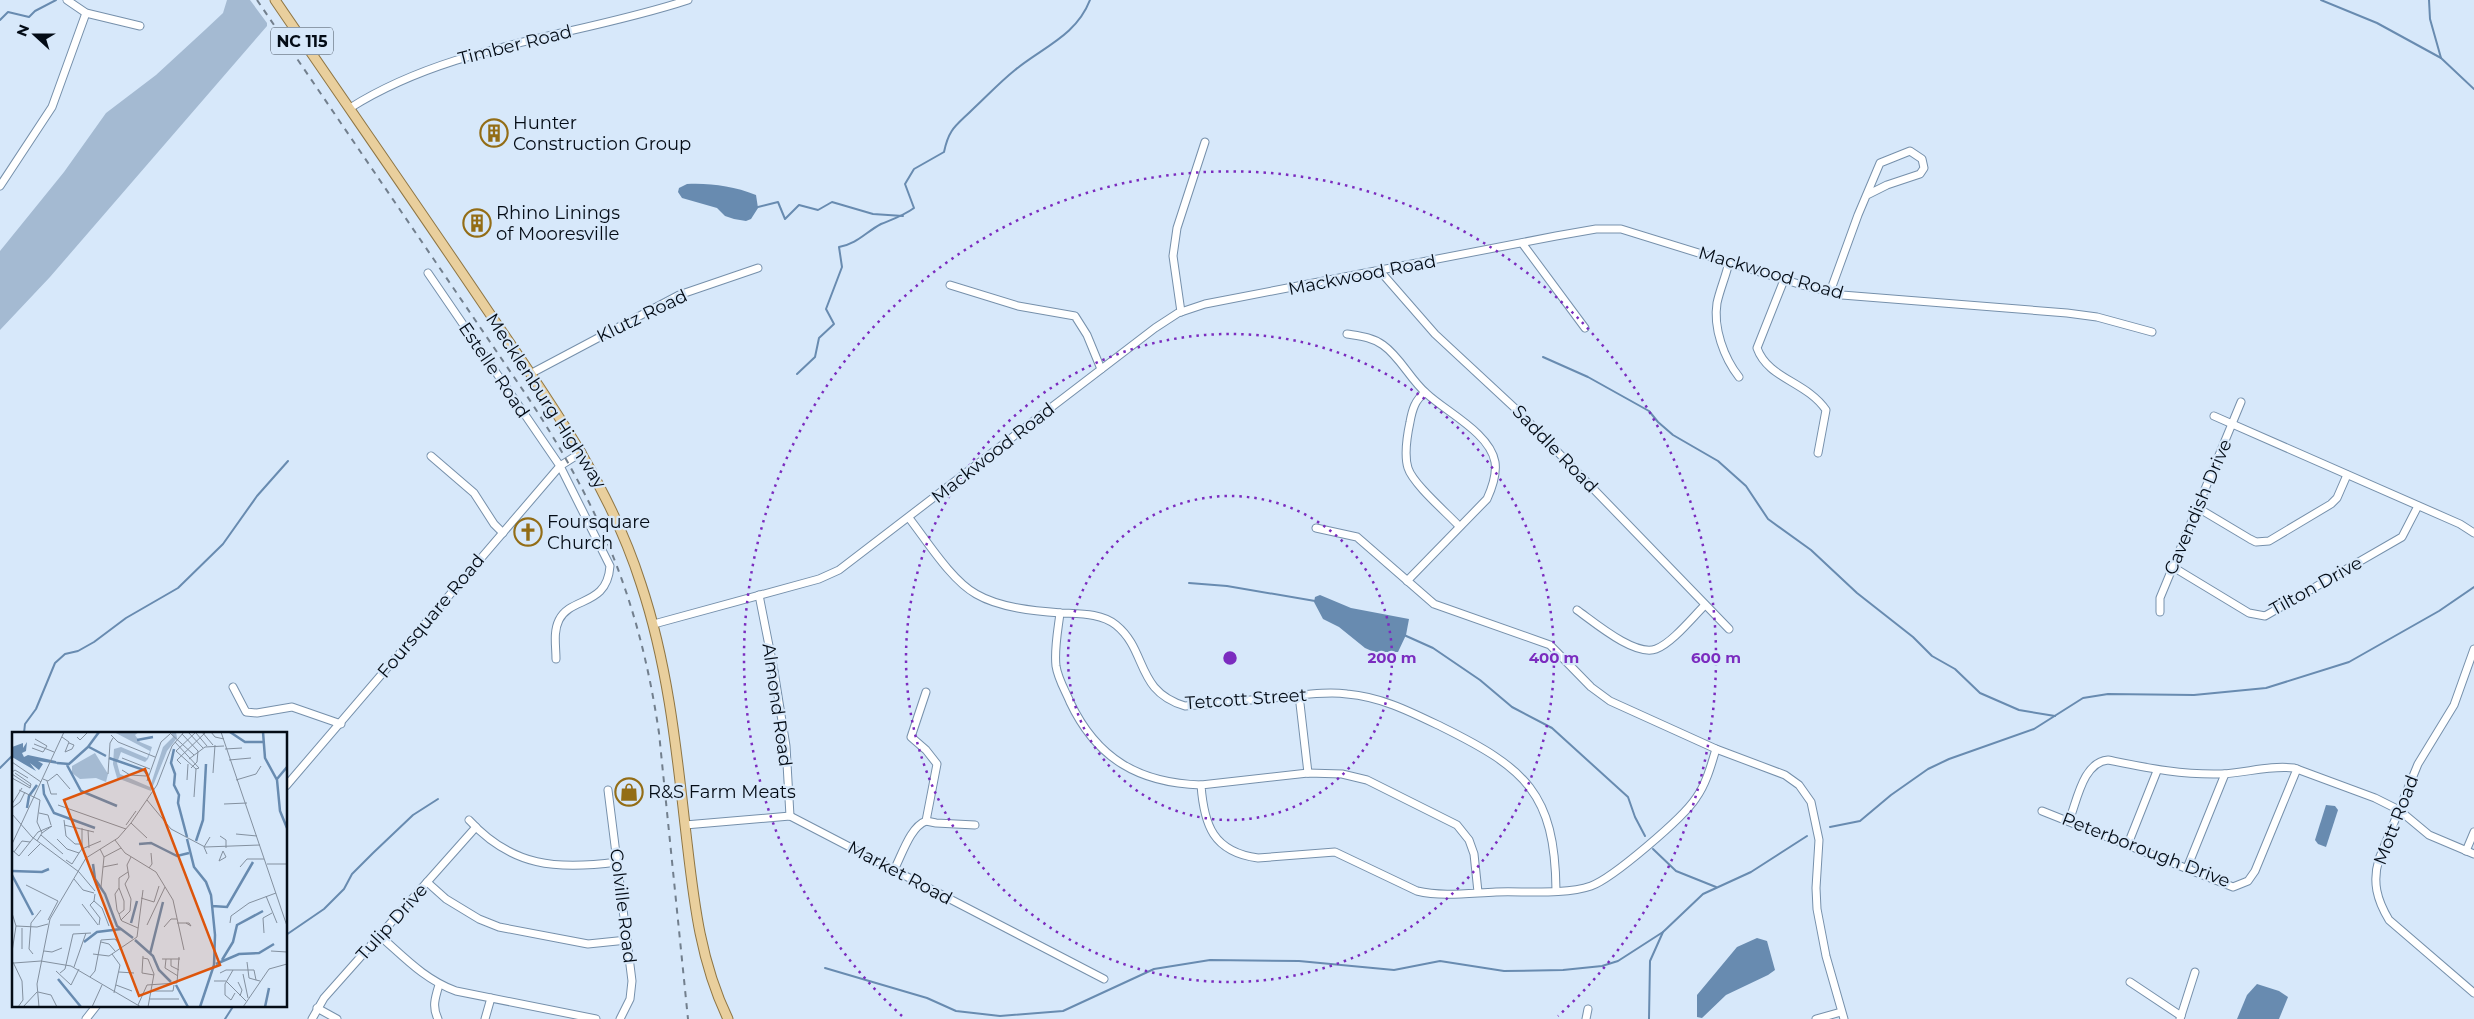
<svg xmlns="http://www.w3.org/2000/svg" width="2474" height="1019" viewBox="0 0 2474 1019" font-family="Montserrat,sans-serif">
  <rect width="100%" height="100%" fill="#d7e8fa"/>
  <!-- green -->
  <polygon fill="#a4bad2" points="227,0 250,0 267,23 267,26 50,277 0,330 0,251 64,172 106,113 156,75 206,29 223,13"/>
  <!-- water -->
  <g fill="#688bb0">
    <path d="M687,184C711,183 733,186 756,195L758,208L751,219L746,221L734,219L725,216L717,208L682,198L678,192L679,188Z"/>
    <polygon points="1320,595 1351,608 1409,619 1406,635 1398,652 1374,652 1365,648 1339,627 1323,619 1314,602 1315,597"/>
    <polygon points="2326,805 2335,806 2338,810 2326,847 2318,844 2315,840"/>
    <polygon points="1757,938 1767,941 1775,970 1768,975 1726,995 1702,1018 1697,1017 1697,995 1737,947"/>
    <polygon points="2257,984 2279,991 2288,997 2279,1019 2237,1019 2247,995"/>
  </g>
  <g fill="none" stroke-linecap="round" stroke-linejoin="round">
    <!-- stream -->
    <g stroke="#688bb0" stroke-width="2">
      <polyline points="2321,0 2377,23 2441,58 2474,89"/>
      <polyline points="2429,0 2430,19 2441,58"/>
      <polyline points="0,20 8,12 29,17 35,11 56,0"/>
      <polyline points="754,208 778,202 785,219 799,205 818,210 832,202 873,214 903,216"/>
      <polyline points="1543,357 1588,377 1649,411 1658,422 1673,435 1718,461 1746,486 1768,519 1811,550 1857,593 1913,637 1932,656 1955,669 1980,693 2019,710 2055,716"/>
      <path d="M797,374L815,357L819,338L834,324L826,309L842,267L839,247C857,244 866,232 881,224C893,219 903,216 914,208L905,184L914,169L944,152C949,128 956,126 973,109C987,96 1000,82 1015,70C1043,47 1076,36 1090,0"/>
      <polyline points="1189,583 1227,586 1315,601"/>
      <polyline points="1404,635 1433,648 1480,680 1512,707 1552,728 1628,797 1635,817 1645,836"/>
      <polyline points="24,733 25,724 36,709 55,663 65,654 78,651 94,642 126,618 178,588 223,544 257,496 288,461"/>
      <polyline points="0,768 14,754"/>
      <polyline points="1830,827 1860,821 1891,795 1928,769 1949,759 2034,729 2083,698 2108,694 2194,695 2266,688 2349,662 2439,611 2474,587"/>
      <polyline points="1653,849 1676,871 1716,887"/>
      <polyline points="286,935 324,909 344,889 352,874 373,853 413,815 438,799"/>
      <polyline points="825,968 927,998 956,1011 1000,1016 1063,1011 1154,969 1210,960 1299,961 1394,970 1440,961 1504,971 1563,970 1602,966 1618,961 1663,932 1703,894 1751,872 1807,836"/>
      <polyline points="225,1019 234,1005"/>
      <polyline points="1649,1019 1650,961 1663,932"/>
    </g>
    <!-- minor casing -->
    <g stroke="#7690ab" stroke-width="9">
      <g id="minor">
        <polyline points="67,0 86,13 140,26"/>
        <path d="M350,108C451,44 576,37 688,0"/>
        <polyline points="0,186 52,107 86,13"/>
        <polyline points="1522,243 1585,328"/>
        <path d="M1729,262C1726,276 1720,289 1717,303C1713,328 1724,358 1739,377"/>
        <polyline points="1380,271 1435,334 1519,412 1729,629"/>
        <path d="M428,273L560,466L610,566C607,607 571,596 559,620C553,632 556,646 556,659"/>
        <path d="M1784,280L1757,348C1768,379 1806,381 1826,410L1818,453"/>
        <polyline points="950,285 1018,306 1075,316 1087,335 1101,369"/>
        <polyline points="1830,292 1858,215 1880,163 1910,151 1922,159 1924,168 1920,174 1887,185 1867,195"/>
        <polyline points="1181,312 1173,256 1177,228 1205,142"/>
        <path d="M1347,334C1359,336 1372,337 1383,345C1400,357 1410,379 1426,393C1446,412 1490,433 1495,462C1497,475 1492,488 1487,499L1407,581"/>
        <polyline points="530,374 679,295 758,268"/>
        <path d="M1425,393C1415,399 1412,411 1410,422C1407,436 1404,455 1408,468C1413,484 1447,513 1459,526"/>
        <polyline points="2214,416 2460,524 2474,533"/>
        <polyline points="431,456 474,493 494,524 503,533"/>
        <polyline points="2198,508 2250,539 2256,542 2269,541 2331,504 2337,498 2347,475"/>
        <path d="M909,518C927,541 951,580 976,594C1000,608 1035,611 1061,613C1080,614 1101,613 1116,625C1148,651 1135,691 1185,706C1218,703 1250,700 1283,697C1304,695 1326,691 1347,694C1382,697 1411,712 1442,727C1525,768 1555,793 1556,890"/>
        <polyline points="1316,528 1357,537 1434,604 1550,645 1591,687 1610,701 1716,749 1785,775 1799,785 1811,802 1819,840 1816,888 1817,909 1826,956 1844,1019"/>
        <polyline points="2173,567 2249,613 2265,616 2402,537 2418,506"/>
        <polyline points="759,595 774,671 786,746 790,816"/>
        <path d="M1577,610C1594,622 1635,657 1656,649C1672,643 1692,618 1705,605"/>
        <polyline points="2160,612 2160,598 2241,402"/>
        <path d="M1060,613C1058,630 1054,649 1056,666C1058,679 1065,690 1070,702C1097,759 1139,783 1201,785"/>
        <polyline points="654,624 819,579 839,570 1155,328 1178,313 1205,304 1556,236 1596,229 1621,229 1802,285 1842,295 2067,313 2097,317 2152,332"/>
        <path d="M2474,649L2454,705L2418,764L2379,859C2372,882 2377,900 2389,920L2474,993"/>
        <polyline points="233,687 246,712 257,713 292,707 341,724"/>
        <polyline points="1299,695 1308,773"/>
        <polyline points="286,786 560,466 582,452"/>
        <polyline points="608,790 632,981 630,999 620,1019"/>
        <polyline points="2042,811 2233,887 2248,881 2255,871 2297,769"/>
        <path d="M469,820C512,867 557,870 617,862"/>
        <polyline points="926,821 936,823 975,825"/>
        <path d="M2069,821C2077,801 2083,762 2108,760C2148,768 2180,775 2221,774C2246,773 2269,765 2294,768L2375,798L2399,810L2429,835L2474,854"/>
        <polyline points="685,825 790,816 1104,979"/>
        <polyline points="2128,844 2157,771"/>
        <polyline points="2466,851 2474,832"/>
        <polyline points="2187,868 2225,774"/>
        <path d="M894,870C902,855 910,827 926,821L937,764L926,750L911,737L926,692"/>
        <polyline points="427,882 446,899 479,919 499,927 588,944 627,940"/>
        <path d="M1478,892L1474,854L1469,840L1457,825L1367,780L1342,774L1308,773L1201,785C1204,825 1213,852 1258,858L1335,852L1417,891C1442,897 1470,893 1496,892C1524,891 1565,895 1591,886C1613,878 1683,818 1696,798C1706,784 1711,766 1716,749"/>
        <path d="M380,936C404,957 425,980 456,991L596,1019"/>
        <polyline points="2130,982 2181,1016"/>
        <polyline points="317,1008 337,1019"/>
        <polyline points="86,1019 97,1005"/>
        <polyline points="312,1019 324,998 476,827"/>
        <path d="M438,1019C432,1007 435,998 439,985"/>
        <polyline points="485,1019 491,998"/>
        <polyline points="1586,1019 1588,1009"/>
        <polyline points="1816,1019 1841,1012"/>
        <polyline points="2180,1019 2195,972"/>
      </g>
    </g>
    <!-- major casing -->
    <g stroke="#8f7644" stroke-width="11">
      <path id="major" d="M275,0C346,104 418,207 488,311C547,398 609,483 641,584C667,662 676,744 685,825C693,892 698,957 728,1019"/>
    </g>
    <!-- minor -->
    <use href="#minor" stroke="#fff" stroke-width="7"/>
    <!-- major -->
    <use href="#major" stroke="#e9cf9d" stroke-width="9"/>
    <!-- rail -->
    <path stroke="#727f8d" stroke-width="2" stroke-dasharray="6 6" stroke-linecap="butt" d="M257,0L531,402C602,511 640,604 659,733L688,1019"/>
  </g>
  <!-- distance rings -->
  <g fill="none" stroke="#7b2cbf" stroke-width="2.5" stroke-dasharray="2.5 5">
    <circle cx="1230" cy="658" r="162"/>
    <circle cx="1230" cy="658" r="324"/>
    <path d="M902 1016A486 486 0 1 1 1558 1016"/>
  </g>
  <!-- icons -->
  <defs>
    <g id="building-ring" transform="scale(1.4375)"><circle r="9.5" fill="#d7e8fa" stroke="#936d16" stroke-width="1.5"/><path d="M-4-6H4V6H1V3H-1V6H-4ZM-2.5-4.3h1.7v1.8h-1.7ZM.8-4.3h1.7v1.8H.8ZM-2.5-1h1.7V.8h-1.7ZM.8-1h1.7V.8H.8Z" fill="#936d16"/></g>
    <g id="church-ring" transform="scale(1.4375)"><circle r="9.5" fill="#d7e8fa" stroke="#936d16" stroke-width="1.5"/><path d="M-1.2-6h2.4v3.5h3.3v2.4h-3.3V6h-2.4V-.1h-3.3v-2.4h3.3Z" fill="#936d16"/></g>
    <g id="shop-ring" transform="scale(1.4375)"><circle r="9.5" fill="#d7e8fa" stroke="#936d16" stroke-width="1.5"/><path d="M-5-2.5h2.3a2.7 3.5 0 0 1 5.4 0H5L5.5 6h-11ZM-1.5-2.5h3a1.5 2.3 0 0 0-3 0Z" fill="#936d16"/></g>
  </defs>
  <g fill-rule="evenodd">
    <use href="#building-ring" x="494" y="133"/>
    <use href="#building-ring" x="477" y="223"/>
    <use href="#church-ring" x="528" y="532"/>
    <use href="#shop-ring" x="629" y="792"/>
  </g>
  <g text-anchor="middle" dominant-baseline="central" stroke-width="4.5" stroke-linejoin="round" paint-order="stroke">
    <!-- shield labels -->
    <rect fill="#d7e8fa" stroke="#434e5a" stroke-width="1" x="271" y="27.5" width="62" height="27" rx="4"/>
    <g font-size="16" font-weight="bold" fill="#040c16">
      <text x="302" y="41">NC 115</text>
    </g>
    <!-- street labels -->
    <g font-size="18" fill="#040c16" stroke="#d7e8fa">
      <text transform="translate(515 45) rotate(-14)">Timber Road</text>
      <text transform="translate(1771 273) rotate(16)">Mackwood Road</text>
      <text transform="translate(1362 275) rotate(-11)">Mackwood Road</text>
      <text transform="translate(642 316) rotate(-26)">Klutz Road</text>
      <text transform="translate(494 370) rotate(56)">Estelle Road</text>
      <text transform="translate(546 401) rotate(57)">Mecklenburg Highway</text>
      <text transform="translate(1555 449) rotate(46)">Saddle Road</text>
      <text transform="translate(993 453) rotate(-38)">Mackwood Road</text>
      <text transform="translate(2198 507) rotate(-67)">Cavendish Drive</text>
      <text transform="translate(2316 586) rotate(-29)">Tilton Drive</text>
      <text transform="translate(431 616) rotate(-50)">Foursquare Road</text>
      <text transform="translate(1246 699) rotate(-4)">Tetcott Street</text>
      <text transform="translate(777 705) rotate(82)">Almond Road</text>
      <text transform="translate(2396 820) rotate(-69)">Mott Road</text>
      <text transform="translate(2146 850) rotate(21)">Peterborough Drive</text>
      <text transform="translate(900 873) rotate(28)">Market Road</text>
      <text transform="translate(623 906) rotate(83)">Colville Road</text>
      <text transform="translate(392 922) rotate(-48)">Tulip Drive</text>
    </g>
    <!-- poi labels -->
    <g font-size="18" fill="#040c16" stroke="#d7e8fa" text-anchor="start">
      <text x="513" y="123">Hunter<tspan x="513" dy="21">Construction Group</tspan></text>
      <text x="496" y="213">Rhino Linings<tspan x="496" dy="21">of Mooresville</tspan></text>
      <text x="547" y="522">Foursquare<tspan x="547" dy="21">Church</tspan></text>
      <text x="648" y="792">R&amp;S Farm Meats</text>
    </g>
  </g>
  <!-- overview -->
  <g transform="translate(12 732)">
    <rect width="275" height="275" fill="#d7e8fa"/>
    <path d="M102,0H127L123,3L128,10L140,15L136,27L133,30L109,20L105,31L108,42L138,55L151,15L161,5L159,0H164L165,6L155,19L139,59L105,46L101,32L102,17L109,15L135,26L138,19ZM83,21L96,42L94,50L84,46L68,47L60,41V34Z" fill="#a4bad2"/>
    <path d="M15,10L14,19L10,21L12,25L16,23L44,29L46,32L26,29L31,32L27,38L18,31L24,39L0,25V15L11,11V16Z" fill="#688bb0"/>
    <path fill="none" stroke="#688bb0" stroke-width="2.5" d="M218,0L233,10H251M251,0L253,26L265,48L268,79L275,96M125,8L141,5M77,15L94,24M162,17L159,31L163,42L162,53L167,63L166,71L175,105M97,26L132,38L136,43M45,31L57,32L76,15L87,0M55,33L69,59L105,74M265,47L275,35M31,52L32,62L42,81L83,96M15,76L17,64L25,53M175,107L182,135L194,150L199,163L203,203L202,233L188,275M184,109L191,88L194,32M127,112L139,111L165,124L177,121M81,132L83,147L93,162L105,194L121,206M0,139L30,140L37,137M0,143L21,183M200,174L215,175L241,130M119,191L125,169M123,208L141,224L147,238L159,250M72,210L85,200L109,197M138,222L151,170M210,228L221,210L225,193L251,179M204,232L227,222L247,221L262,212M46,247L69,275M164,253L176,275M253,275L257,256"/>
    <path fill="none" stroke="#83909f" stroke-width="1" d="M176,0L191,16M190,0L201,13M199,0L203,5L212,7M209,0L275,194M158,1L182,23M184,1L195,14M170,2L186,19L185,30L179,36M99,3L106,10L143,25M50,5L57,10L53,20L60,17L62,13L57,11M65,5L68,8L76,0M163,10L187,36L184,37L182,65M22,12L42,20M20,16L31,20L35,14L23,7M213,17L230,16M110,26L138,37M177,27L193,15L212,14M217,28L239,26M0,30L29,50M169,32L165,28L194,0M184,37L164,19L184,0M110,38L118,43L134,44M0,40L3,38L16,46M201,41L203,13M0,42L18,54M96,42L98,11L101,6M0,46L18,56L19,52L3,41M31,47L36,49L45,42L58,57M175,48L176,32M224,48L244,42L249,34M35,49L39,62H45M135,49L149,10L158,2M7,58L28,68L25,90L30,101L25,109M135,68L159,97L193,115L248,113M0,72L10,56M212,72L235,71M46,73L114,97M0,76L8,70L13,60M27,81L36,83L39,93M0,82L20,105L67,140L83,159M52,88L54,104L63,112H70M119,91L135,106M52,93L82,100M114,93L124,79M76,98L77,116M224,102L245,104M29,103L51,122M208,104L214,108V116M45,107L55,117L67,121L70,117V96M103,108L113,121L144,140L161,168L172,218M0,112L52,0M70,117L89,109M88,117L92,125L89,155M0,118L7,124L26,100L40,94L30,101M211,119L207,129L214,125L211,119M2,120L10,109L18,110M195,122L192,115L198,105M16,124L28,112M92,125L109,116M54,128L60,132L67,121M255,132H275M91,135L106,132M228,135L235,127H252M137,136L140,132L139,121M62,147L71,158L82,161M14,153L46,169M107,156V146L116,140M83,162L82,169L90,176L97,194M254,164L265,191M129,166L142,170L147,154M82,169L78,173L88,186L87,193M70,172L86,193M0,181L4,194L25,195L36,192M107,182L112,178V169L107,156L103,162L105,178L107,182L109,188L110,189L126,196M36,188L46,169M109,188L118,179L119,167L113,152L117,145L115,133L119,125M165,191H177L179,194L174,191M218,191L219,184L237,171L264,161M48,193H68M135,193L153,155M152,195L159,187H165M252,201L251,186L260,181M89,210L97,212L103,219M10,217V196M32,219L40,220L50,216M259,219L275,220M0,220L4,194M21,222L17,217L19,191L29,178M81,222L97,224L125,205L131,158M100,222L108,233L102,261M131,224L130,241L142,243M131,226L136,227L142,242L136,275M150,227H168M154,227L153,236L166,244M159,227V234L167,238M1,230L10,249L11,268L6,275M235,230L237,246L244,248M2,231L29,229L59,234L129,275M62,235L74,201M221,238L213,252V263L219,268L223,261M44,239L59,253L67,237M107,240L122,241M48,241L53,237L61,202L79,201M208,241L214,238H242L244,248L248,249M231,242L236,266M78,245L83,239L89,208L103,207L109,214M202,249H214L234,269M226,250L230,258L228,264M104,253L120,259M140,259H161L162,253M26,260L39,263L45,275M138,267H167M126,273L135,253L165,251L167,225M11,275L25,260M27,275L25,252L38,187L74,126L106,106L119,91L145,53L160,14L172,0M80,275L90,253M231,275L257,237L275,232"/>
    <path fill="#dd550c" fill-opacity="0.15" stroke="#dd550c" stroke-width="2.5" d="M133,37L208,233L127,264L52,68Z"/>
    <rect width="275" height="275" fill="none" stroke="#040c16" stroke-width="2.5"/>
  </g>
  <circle cx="1230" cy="658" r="8" fill="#7b2cbf" stroke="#d7e8fa" stroke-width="2.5"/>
  <g font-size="15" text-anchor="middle" font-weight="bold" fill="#7b2cbf" stroke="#d7e8fa" stroke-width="4.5" stroke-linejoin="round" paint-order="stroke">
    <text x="1392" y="663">200 m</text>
    <text x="1554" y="663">400 m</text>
    <text x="1716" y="663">600 m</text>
  </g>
  <!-- north arrow -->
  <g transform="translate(35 35) rotate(291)" stroke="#d7e8fa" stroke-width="4" paint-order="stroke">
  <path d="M0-4L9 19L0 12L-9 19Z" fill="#040c16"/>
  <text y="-8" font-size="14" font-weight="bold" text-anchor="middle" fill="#040c16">N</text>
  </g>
</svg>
